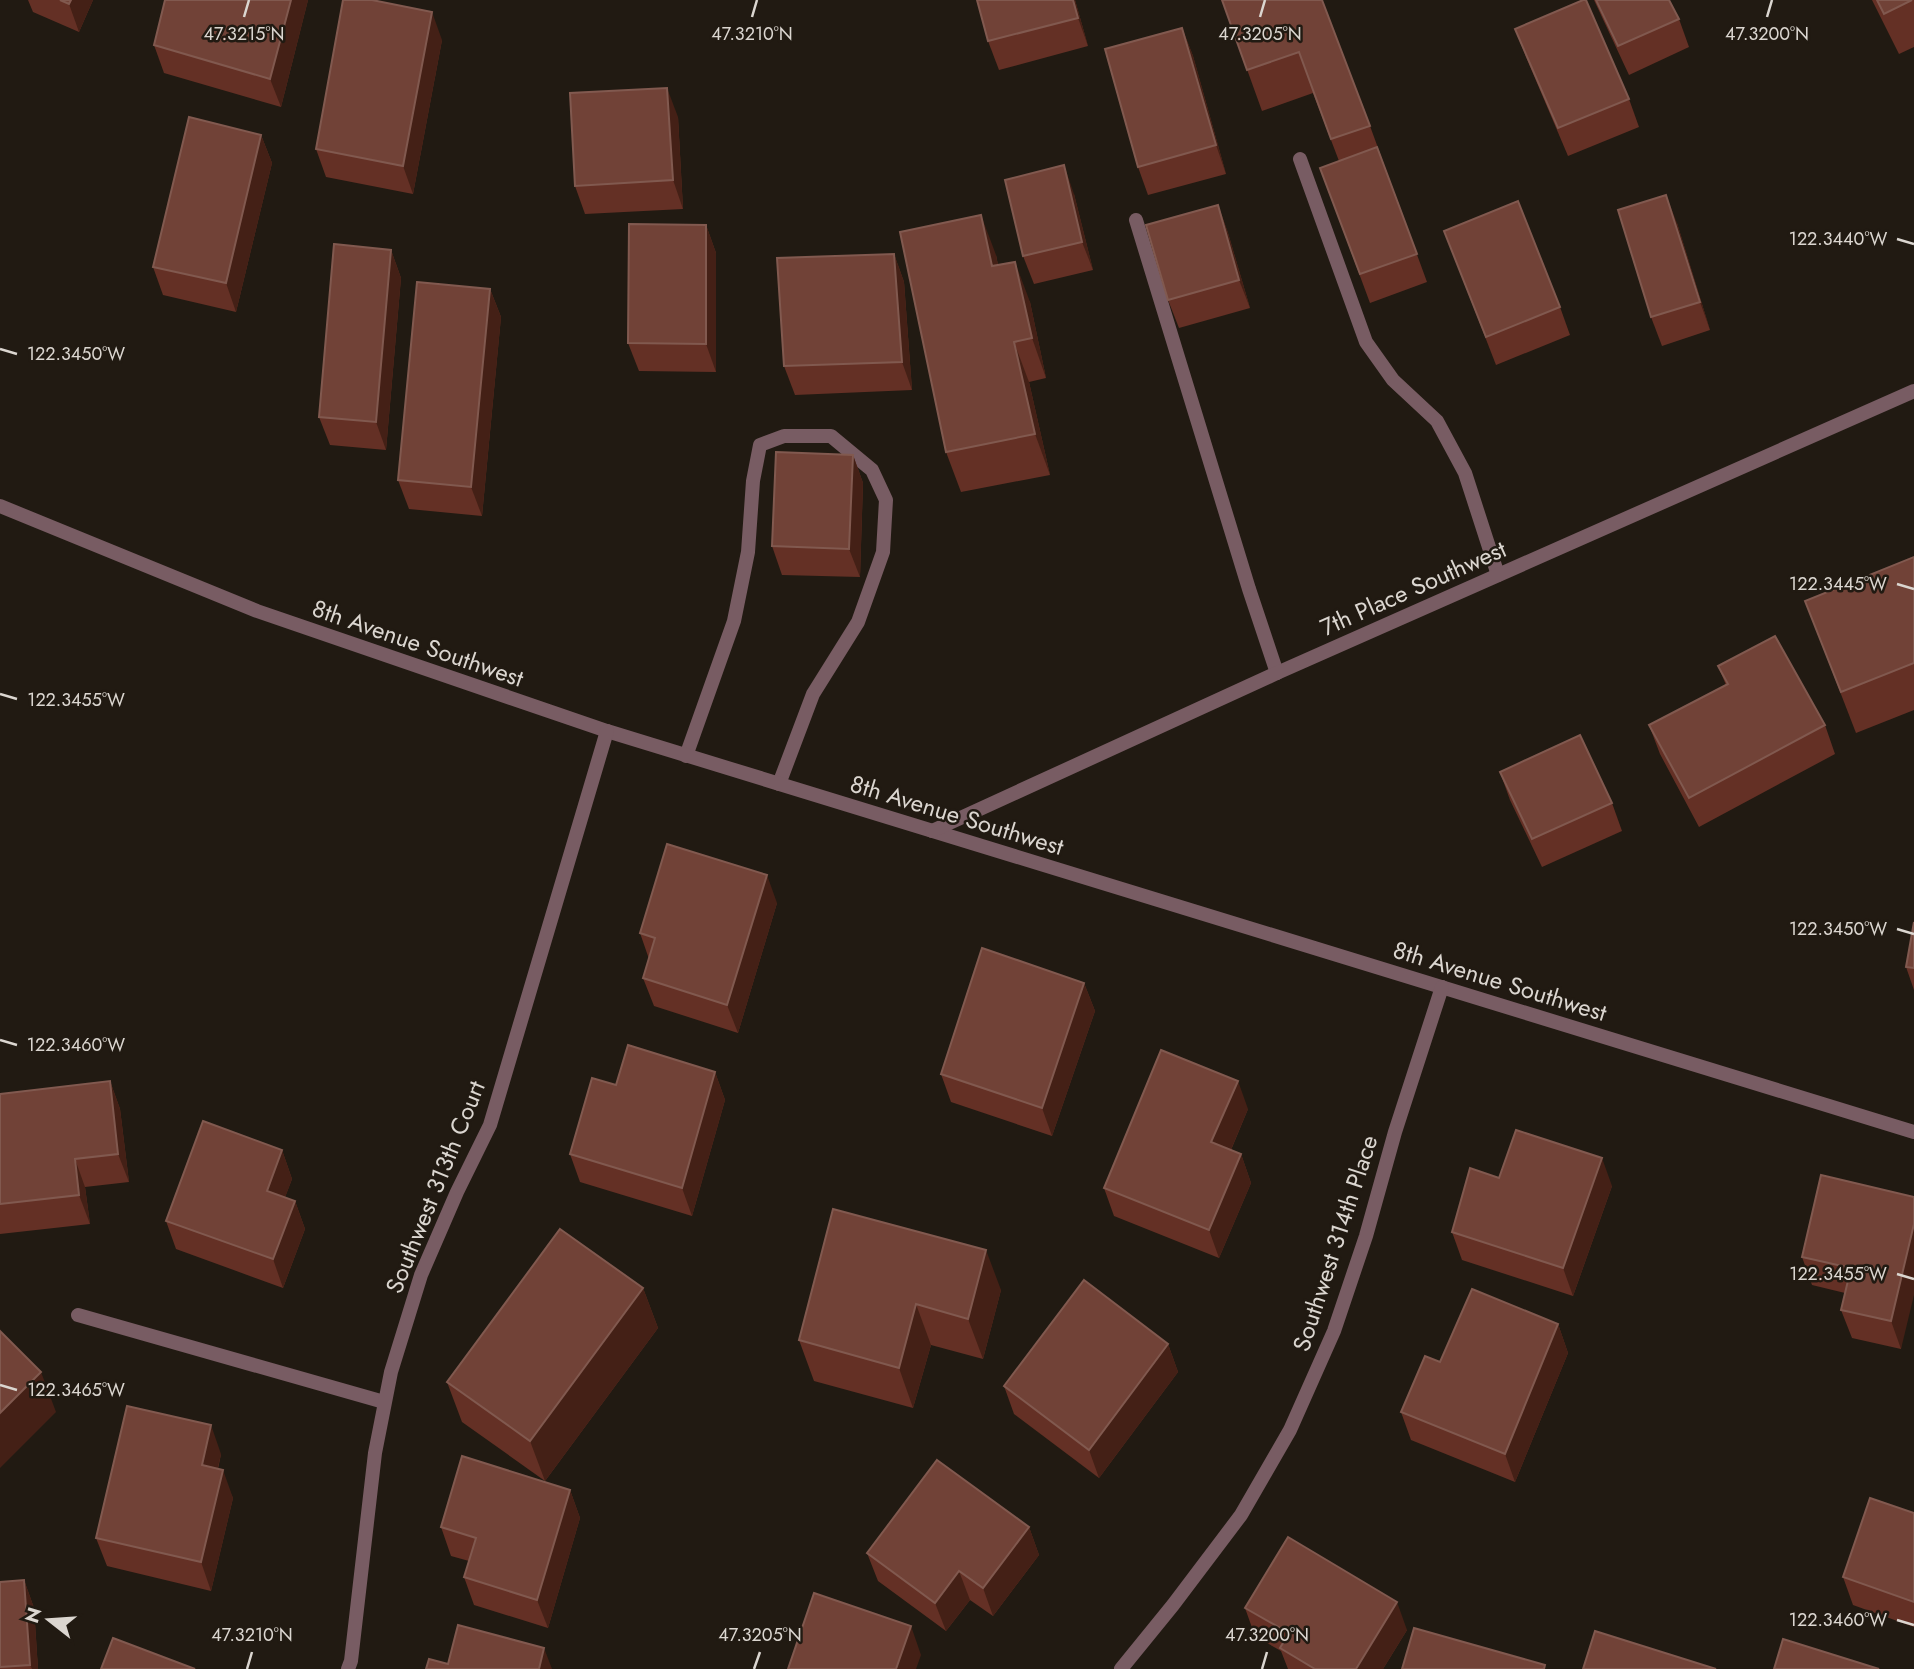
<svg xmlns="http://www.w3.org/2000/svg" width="1914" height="1669" viewBox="0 0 1914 1669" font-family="Jost,sans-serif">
  <rect width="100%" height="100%" fill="#211a12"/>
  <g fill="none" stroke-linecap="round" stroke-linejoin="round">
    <!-- lane -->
    <g stroke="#785c63" stroke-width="14">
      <polyline points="1300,159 1366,342 1393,380 1437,421 1465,473 1498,575"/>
      <polyline points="1136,220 1249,589 1277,673"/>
      <polyline points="686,756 734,621 748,552 753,481 760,445 784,436 831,436 872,470 886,500 883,552 858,622 813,694 779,784"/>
      <polyline points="78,1315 384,1402"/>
    </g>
    <!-- street -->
    <g stroke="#785c63" stroke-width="14">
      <polyline points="0,506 257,611 607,731 1914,1132"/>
      <polyline points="932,831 1277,673 1914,391"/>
      <polyline points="348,1669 351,1661 375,1453 391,1372 421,1275 457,1192 490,1125 607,731"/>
      <polyline points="1121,1669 1173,1605 1241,1515 1290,1430 1334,1331 1366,1236 1395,1132 1442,987"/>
    </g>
  </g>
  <!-- wall -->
  <g fill="#643025">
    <polygon points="28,0 93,0 79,32 33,12"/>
    <polygon points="165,0 308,0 281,107 164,73 154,45"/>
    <polygon points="977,0 1075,0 1088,46 999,70 988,41"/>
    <polygon points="1222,0 1322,0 1370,126 1427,282 1370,303 1320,168 1339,161 1313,93 1262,111"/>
    <polygon points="1594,0 1669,0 1679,19 1689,47 1629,75"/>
    <polygon points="1872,0 1914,0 1914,47 1899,54"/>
    <polygon points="1182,28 1193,56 1226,174 1148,195 1138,167"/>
    <polygon points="1515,29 1629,99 1639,127 1568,156 1526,57"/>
    <polygon points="442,40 413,194 326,177 316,149"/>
    <polygon points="678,117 683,209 585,214 575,186"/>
    <polygon points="261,135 272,163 236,312 163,295 153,267"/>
    <polygon points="1074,194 1093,270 1034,284 1023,256"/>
    <polygon points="1218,205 1228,233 1250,308 1179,328 1168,300"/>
    <polygon points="1677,223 1710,330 1662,346 1651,317"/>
    <polygon points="706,225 716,253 716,372 639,371 628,343"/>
    <polygon points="1444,231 1560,307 1570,335 1496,365"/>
    <polygon points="391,250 401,278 386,450 330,445 319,417"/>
    <polygon points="894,254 904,282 912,390 795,395 784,366"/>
    <polygon points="996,255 998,265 1030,302 1046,378 1029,382 1050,475 961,492 946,452"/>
    <polygon points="490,289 501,317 482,516 409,509 398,480"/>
    <polygon points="853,455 863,483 860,577 782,575 772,546"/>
    <polygon points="1914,557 1914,710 1856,733 1805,601"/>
    <polygon points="1718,666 1825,725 1835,754 1699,827 1660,754 1649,725 1726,685"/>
    <polygon points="1500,772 1612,803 1622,831 1542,867 1510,800"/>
    <polygon points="777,903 738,1033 654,1006 643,978 649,959 640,933"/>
    <polygon points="1906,967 1914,968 1914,990"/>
    <polygon points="1084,983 1095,1011 1052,1136 951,1102 941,1074"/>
    <polygon points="715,1072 725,1100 692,1216 580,1182 570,1154"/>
    <polygon points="110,1081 120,1109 129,1182 85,1187 90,1224 0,1234 0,1094"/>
    <polygon points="1248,1109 1231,1150 1241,1154 1251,1183 1219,1258 1114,1216 1104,1188"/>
    <polygon points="282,1150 292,1179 285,1197 295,1201 305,1229 283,1288 176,1249 166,1221"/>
    <polygon points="1499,1178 1612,1186 1573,1296 1462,1260 1452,1232"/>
    <polygon points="1914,1197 1901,1349 1852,1338 1841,1310 1845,1293 1812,1285 1802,1257"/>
    <polygon points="833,1209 1001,1290 983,1359 931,1345 913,1408 814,1381 799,1340"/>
    <polygon points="643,1288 658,1328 545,1481 462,1422 447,1382"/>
    <polygon points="1558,1324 1568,1353 1515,1482 1411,1440 1401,1412 1440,1362"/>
    <polygon points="1168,1344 1178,1372 1099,1478 1014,1414 1004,1386"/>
    <polygon points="221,1454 218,1469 233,1498 211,1591 107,1566 96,1538"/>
    <polygon points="570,1490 580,1518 548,1628 474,1605 464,1577 469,1561 451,1556 441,1527"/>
    <polygon points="1914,1513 1914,1627 1853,1605 1843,1577"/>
    <polygon points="1029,1527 1039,1555 993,1616 970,1600 946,1631 878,1581 867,1553"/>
    <polygon points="24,1580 34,1608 38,1669 0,1669 0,1582"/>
    <polygon points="1245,1608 1407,1630 1383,1669 1288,1669 1281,1651 1255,1636"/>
  </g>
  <!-- shaded-wall -->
  <g fill="#442016">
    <polygon points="71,0 93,0 79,32 69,4"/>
    <polygon points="291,0 308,0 281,107 270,79"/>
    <polygon points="1073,0 1075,0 1088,46 1078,18"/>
    <polygon points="432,12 442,40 413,194 403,166"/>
    <polygon points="1182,28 1193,56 1226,174 1216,145"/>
    <polygon points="667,88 678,117 683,209 673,180"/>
    <polygon points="261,135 272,163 236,312 226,283"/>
    <polygon points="1064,165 1074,194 1093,270 1082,242"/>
    <polygon points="1666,195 1677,223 1710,330 1700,302"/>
    <polygon points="1218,205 1228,233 1250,308 1239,280"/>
    <polygon points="981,215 996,255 1006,307 992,266"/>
    <polygon points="706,225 716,253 716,372 706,344"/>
    <polygon points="391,250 401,278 386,450 376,422"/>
    <polygon points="894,254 904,282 912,390 902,362"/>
    <polygon points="1015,262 1030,302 1046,378 1032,338"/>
    <polygon points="490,289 501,317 482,516 471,487"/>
    <polygon points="1014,342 1029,382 1050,475 1035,434"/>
    <polygon points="853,455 863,483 860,577 849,549"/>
    <polygon points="767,875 777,903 738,1033 727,1005"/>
    <polygon points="1084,983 1095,1011 1052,1136 1042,1108"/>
    <polygon points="715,1072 725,1100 692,1216 682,1188"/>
    <polygon points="110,1081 120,1109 129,1182 118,1154"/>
    <polygon points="1238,1081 1248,1109 1222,1171 1211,1142"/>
    <polygon points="282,1150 292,1179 277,1219 267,1191"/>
    <polygon points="1241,1154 1251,1183 1219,1258 1209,1230"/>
    <polygon points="1602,1158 1612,1186 1573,1296 1563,1268"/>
    <polygon points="75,1159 85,1187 90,1224 79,1195"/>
    <polygon points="295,1201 305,1229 283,1288 273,1259"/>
    <polygon points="1914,1224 1914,1295 1901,1349 1891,1321"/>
    <polygon points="986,1250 1001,1290 983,1359 968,1319"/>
    <polygon points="643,1288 658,1328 545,1481 530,1441"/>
    <polygon points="916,1304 931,1345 913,1408 899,1368"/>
    <polygon points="1558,1324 1568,1353 1515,1482 1505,1454"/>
    <polygon points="1168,1344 1178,1372 1099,1478 1089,1450"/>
    <polygon points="41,1372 56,1412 0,1468 0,1413"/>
    <polygon points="211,1425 221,1454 212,1493 202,1465"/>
    <polygon points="223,1470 233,1498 211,1591 201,1562"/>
    <polygon points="570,1490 580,1518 548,1628 537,1600"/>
    <polygon points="1029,1527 1039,1555 993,1616 983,1588"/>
    <polygon points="959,1571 970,1600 946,1631 935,1603"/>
    <polygon points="24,1580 34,1608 38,1669 32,1669 30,1665"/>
    <polygon points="1397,1602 1407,1630 1383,1669 1356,1669"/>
    <polygon points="911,1626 921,1655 916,1669 896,1669"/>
    <polygon points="544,1648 552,1669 539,1669"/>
  </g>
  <!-- building -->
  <g fill="#714237" stroke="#81594f" stroke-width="2">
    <polygon points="60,0 71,0 69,4"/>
    <polygon points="165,0 291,0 270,79 154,45"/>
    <polygon points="343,0 372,0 432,12 403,166 316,149"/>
    <polygon points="977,0 1073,0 1078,18 988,41"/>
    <polygon points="1222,0 1322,0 1370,126 1331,139 1299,52 1247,70"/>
    <polygon points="1583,0 1586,0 1629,99 1558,128 1515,29"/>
    <polygon points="1596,0 1669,0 1679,19 1618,46"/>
    <polygon points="1877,0 1912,0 1884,14"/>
    <polygon points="1182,28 1216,145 1138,167 1105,49"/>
    <polygon points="667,88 673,180 575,186 570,93"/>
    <polygon points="189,117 261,135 226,283 153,267"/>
    <polygon points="1377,147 1417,254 1360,274 1320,168"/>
    <polygon points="1064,165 1082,242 1023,256 1005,180"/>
    <polygon points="1666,195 1700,302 1651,317 1618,210"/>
    <polygon points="1518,201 1560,307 1486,337 1444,231"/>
    <polygon points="1218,205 1239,280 1168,300 1146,225"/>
    <polygon points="981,215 992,266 1015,262 1032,338 1014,342 1035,434 946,452 900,232"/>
    <polygon points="629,224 706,225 706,344 628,343"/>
    <polygon points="334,244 391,250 376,422 319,417"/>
    <polygon points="894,254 902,362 784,366 777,258"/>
    <polygon points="417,282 490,289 471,487 398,480"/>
    <polygon points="776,452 853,455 849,549 772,546"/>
    <polygon points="1914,557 1914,663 1841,692 1805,601"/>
    <polygon points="1775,636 1825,725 1689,798 1649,725 1728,684 1718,666"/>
    <polygon points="1580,735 1612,803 1532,839 1500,772"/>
    <polygon points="667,844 767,875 727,1005 643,978 655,938 640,933"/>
    <polygon points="1914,922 1914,968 1906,967"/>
    <polygon points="982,948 1084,983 1042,1108 941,1074"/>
    <polygon points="628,1045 715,1072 682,1188 570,1154 592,1078 616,1085"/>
    <polygon points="1161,1050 1238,1081 1211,1142 1241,1154 1209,1230 1104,1188"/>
    <polygon points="110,1081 118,1154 75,1159 79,1195 0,1204 0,1094"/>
    <polygon points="203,1121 282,1150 267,1191 295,1201 273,1259 166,1221"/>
    <polygon points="1516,1130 1602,1158 1563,1268 1452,1232 1470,1168 1499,1178"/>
    <polygon points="1821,1175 1914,1197 1914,1224 1891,1321 1841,1310 1851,1268 1802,1257"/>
    <polygon points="833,1209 986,1250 968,1319 916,1304 899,1368 799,1340"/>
    <polygon points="560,1229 643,1288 530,1441 447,1382"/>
    <polygon points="1084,1280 1168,1344 1089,1450 1004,1386"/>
    <polygon points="1472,1289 1558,1324 1505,1454 1401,1412 1425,1356 1440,1362"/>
    <polygon points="0,1331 41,1372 0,1413"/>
    <polygon points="127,1406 211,1425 202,1465 223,1470 201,1562 96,1538"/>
    <polygon points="462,1456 570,1490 537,1600 464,1577 476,1538 441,1527"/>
    <polygon points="937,1460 1029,1527 983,1588 959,1571 935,1603 867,1553"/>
    <polygon points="1870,1498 1914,1513 1914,1602 1843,1577"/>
    <polygon points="1288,1537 1397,1602 1356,1669 1315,1669 1280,1648 1289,1633 1245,1608"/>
    <polygon points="24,1580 30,1665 0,1667 0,1582"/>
    <polygon points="814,1593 911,1626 896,1669 788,1669"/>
    <polygon points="458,1625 544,1648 539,1669 426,1669 429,1659 448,1664"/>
    <polygon points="1414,1628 1545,1665 1544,1669 1402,1669"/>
    <polygon points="1595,1631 1716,1669 1583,1669"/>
    <polygon points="113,1638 195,1669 101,1669"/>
    <polygon points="1783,1639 1879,1669 1774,1669"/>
  </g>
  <!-- ticks -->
  <path fill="none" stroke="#dbd6d0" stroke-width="2.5" d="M244,17L249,0M752,17L757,0M1260,17L1265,0M1767,17L1772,0M1897,239L1914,244M0,349L17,354M1897,584L1914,589M0,694L17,699M1897,929L1914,934M0,1040L17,1045M1897,1274L1914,1279M0,1385L17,1390M1897,1620L1914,1625M247,1669L252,1652M754,1669L760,1652M1262,1669L1267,1652"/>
  <g text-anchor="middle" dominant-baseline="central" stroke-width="5" stroke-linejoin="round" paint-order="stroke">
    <!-- street labels -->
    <g font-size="24" fill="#dbd6d0" stroke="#211a12">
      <text transform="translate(1413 588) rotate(-24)">7th Place Southwest</text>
      <text transform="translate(418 643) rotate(19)">8th Avenue Southwest</text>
      <text transform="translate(957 815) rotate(17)">8th Avenue Southwest</text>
      <text transform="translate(1500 981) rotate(17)">8th Avenue Southwest</text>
      <text transform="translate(435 1187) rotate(-68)">Southwest 313th Court</text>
      <text transform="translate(1335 1243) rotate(-72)">Southwest 314th Place</text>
    </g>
  </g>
  <g font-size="18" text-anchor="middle" fill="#dbd6d0" stroke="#211a12" stroke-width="5" stroke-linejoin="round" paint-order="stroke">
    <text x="244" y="40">47.3215°N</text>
    <text x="752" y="40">47.3210°N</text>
    <text x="1260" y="40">47.3205°N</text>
    <text x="1767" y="40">47.3200°N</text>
    <text x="1838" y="245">122.3440°W</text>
    <text x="76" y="360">122.3450°W</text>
    <text x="1838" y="590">122.3445°W</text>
    <text x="76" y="706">122.3455°W</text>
    <text x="1838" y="935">122.3450°W</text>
    <text x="76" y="1051">122.3460°W</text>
    <text x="1838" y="1280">122.3455°W</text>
    <text x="76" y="1396">122.3465°W</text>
    <text x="1838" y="1626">122.3460°W</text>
    <text x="252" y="1641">47.3210°N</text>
    <text x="760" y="1641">47.3205°N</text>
    <text x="1267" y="1641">47.3200°N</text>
  </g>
  <!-- north arrow -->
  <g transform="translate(49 1620) rotate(287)" stroke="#211a12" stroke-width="5" paint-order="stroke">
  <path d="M0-5L12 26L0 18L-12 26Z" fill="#dbd6d0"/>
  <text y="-10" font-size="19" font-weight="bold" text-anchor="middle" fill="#dbd6d0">N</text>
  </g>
</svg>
